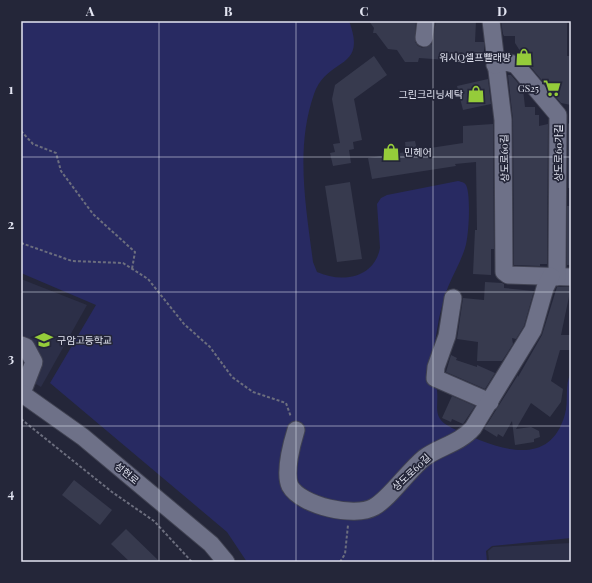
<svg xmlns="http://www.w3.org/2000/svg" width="592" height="583" viewBox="0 0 592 583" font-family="'Playfair Display','Noto Sans KR',serif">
  <rect width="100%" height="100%" fill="#242639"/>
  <!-- built -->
  <g fill="#2c2f48">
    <polygon points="21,279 87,305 41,387 21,375"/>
    <polygon points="571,543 571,562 489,561 488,551 493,547"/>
  </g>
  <!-- green -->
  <path fill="#282a62" d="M21,21H349C368,71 327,56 314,94C295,148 306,207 313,262L317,272C341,283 374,279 380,248L377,204L381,198L387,195L458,181C462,182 464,182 466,185C471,194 469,237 465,248C461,261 454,273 448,287C443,301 439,315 437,330C433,350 434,371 437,390C439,408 431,418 452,428C491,446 549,473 565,414C569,401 564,385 571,373V538L492,546L486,551L487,562H247L227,532L50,383L96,305L21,273Z"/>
  <!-- building -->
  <g fill="#373a4e">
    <polygon points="369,21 416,21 415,42 418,46 423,48 432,44 436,21 476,21 475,42 484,42 484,57 448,56 447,60 419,58 418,62 405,62 397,50 388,49 376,33 373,33 374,28"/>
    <polygon points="501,21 567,21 567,56 571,56 571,105 561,103 529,65 515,43 515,36 504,36 503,34"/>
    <polygon points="374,56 387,75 354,99 362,140 353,142 354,149 349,150 351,163 333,166 330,153 335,152 333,144 340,143 332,99 335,85"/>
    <polygon points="508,75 511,75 523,89 525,107 535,107 535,115 539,115 539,126 548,124 547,264 540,264 540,266 514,265 513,120"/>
    <polygon points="488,79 491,104 463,110 457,86"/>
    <polygon points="571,121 571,188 568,188 568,124"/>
    <polygon points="493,124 494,249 491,249 491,275 473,274 475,230 477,230 476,162 455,164 456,166 372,179 368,158 406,152 405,142 415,141 417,150 463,143 463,126"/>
    <polygon points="350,182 362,259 337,262 325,186"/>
    <rect x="567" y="206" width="4" height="59"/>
    <polygon points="485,282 502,283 504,284 504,288 534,291 524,326 516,339 512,338 513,344 502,361 477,361 478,342 457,339 463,298 484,300"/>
    <polygon points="557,287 571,287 561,335 571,335 571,350 560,350 551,381 563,389 561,402 550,417 531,403 516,429 531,427 539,431 540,437 534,439 534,442 515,445 512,421 503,437 498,434 497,437 484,429 518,375 518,377 542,335"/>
    <polygon points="451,355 457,358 456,360 477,367 477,365 495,373 485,389 446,372"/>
    <polygon points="452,396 475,406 463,424 452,419 451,422 442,418"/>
    <polygon points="74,480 112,510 100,525 62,495"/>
    <polygon points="126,529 160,562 130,562 111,544"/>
  </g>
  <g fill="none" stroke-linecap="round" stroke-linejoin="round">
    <!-- minor casing -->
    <g stroke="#404252" stroke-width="19">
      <g id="minor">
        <polyline points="491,21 503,120 504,272 508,275 571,277"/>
        <polyline points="424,38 426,21"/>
        <polyline points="495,65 507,62 516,65 558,115 557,277"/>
        <polyline points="453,298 447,336 436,367 435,378 490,402"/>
        <polyline points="21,345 26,347 34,362 22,393"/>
        <polyline points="21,393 83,437 211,544 226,562"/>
        <path d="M296,430C292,443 284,473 290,486C301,506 355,518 374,507C389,499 408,471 424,458C439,447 460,443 473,428L533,330L545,288L551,276"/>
      </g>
    </g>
    <!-- path -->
    <g stroke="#6c6e7e" stroke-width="2" stroke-dasharray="3 2" stroke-linecap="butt">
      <polyline points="21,131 33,144 56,153 61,171 93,214 135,252 132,269"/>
      <polyline points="21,243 72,261 123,263 148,279 184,324 210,347 232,377 253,392 286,403 291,417"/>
      <polyline points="21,419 112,492 154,521 192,562"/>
      <polyline points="340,562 345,554 348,525"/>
    </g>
    <!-- minor -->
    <use href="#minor" stroke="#6e7188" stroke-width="17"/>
  </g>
  <!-- grid -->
  <path fill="none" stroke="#e3e5f2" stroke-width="1" stroke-opacity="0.55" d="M159,21V562M296,21V562M433,21V562M21,157H571M21,292H571M21,426H571"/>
  <!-- icons -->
  <defs>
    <g id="shop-bare" transform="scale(1.38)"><path d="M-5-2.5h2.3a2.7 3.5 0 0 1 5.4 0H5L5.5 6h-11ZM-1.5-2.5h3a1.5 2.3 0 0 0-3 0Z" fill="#95cc3a" stroke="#242639" stroke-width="2.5" paint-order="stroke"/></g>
    <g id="supermarket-bare" transform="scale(1.38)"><path d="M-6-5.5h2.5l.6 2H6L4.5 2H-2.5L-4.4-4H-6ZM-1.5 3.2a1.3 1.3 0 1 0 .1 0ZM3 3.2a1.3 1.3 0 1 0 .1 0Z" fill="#95cc3a" stroke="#242639" stroke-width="2.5" paint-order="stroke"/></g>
    <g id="school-bare" transform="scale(1.38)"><path d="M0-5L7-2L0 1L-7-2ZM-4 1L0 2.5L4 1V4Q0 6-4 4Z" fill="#95cc3a" stroke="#242639" stroke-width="2.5" paint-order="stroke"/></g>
  </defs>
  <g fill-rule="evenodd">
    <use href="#shop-bare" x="524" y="57"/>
    <use href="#supermarket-bare" x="552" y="88"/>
    <use href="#shop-bare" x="476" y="94"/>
    <use href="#shop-bare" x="391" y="152"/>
    <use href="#school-bare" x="44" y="340"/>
  </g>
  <g text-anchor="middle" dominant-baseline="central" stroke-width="3.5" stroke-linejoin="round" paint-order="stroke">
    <!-- poi labels -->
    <g font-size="10" fill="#e3e5f2" stroke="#242639" text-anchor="end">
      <text x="511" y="57">워시Q셀프빨래방</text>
      <text x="539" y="88">GS25</text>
      <text x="463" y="94">그린크리닝세탁</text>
      <text x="404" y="152" text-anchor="start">민헤어</text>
      <text x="57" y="340" text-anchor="start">구암고등학교</text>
    </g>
    <!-- street labels -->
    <g font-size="10" fill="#e3e5f2" stroke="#242639">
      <text transform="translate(558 153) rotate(-90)">상도로60가길</text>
      <text transform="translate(504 158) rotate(-91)">상도로60길</text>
      <text transform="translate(411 472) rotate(-43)">상도로60길</text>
      <text transform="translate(127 473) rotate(40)">성현로</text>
    </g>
  </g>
  <!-- border -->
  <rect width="592" height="583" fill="none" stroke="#242639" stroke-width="44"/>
  <rect x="22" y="22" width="548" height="539" fill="none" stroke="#e3e5f2" stroke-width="1.5"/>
  <g font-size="13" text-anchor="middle" font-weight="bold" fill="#e3e5f2">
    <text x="90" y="16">A</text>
    <text x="228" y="16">B</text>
    <text x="364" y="16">C</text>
    <text x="502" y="16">D</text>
    <text x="11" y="94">1</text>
    <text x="11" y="229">2</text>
    <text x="11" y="363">3</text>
    <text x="11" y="498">4</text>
  </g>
</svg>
